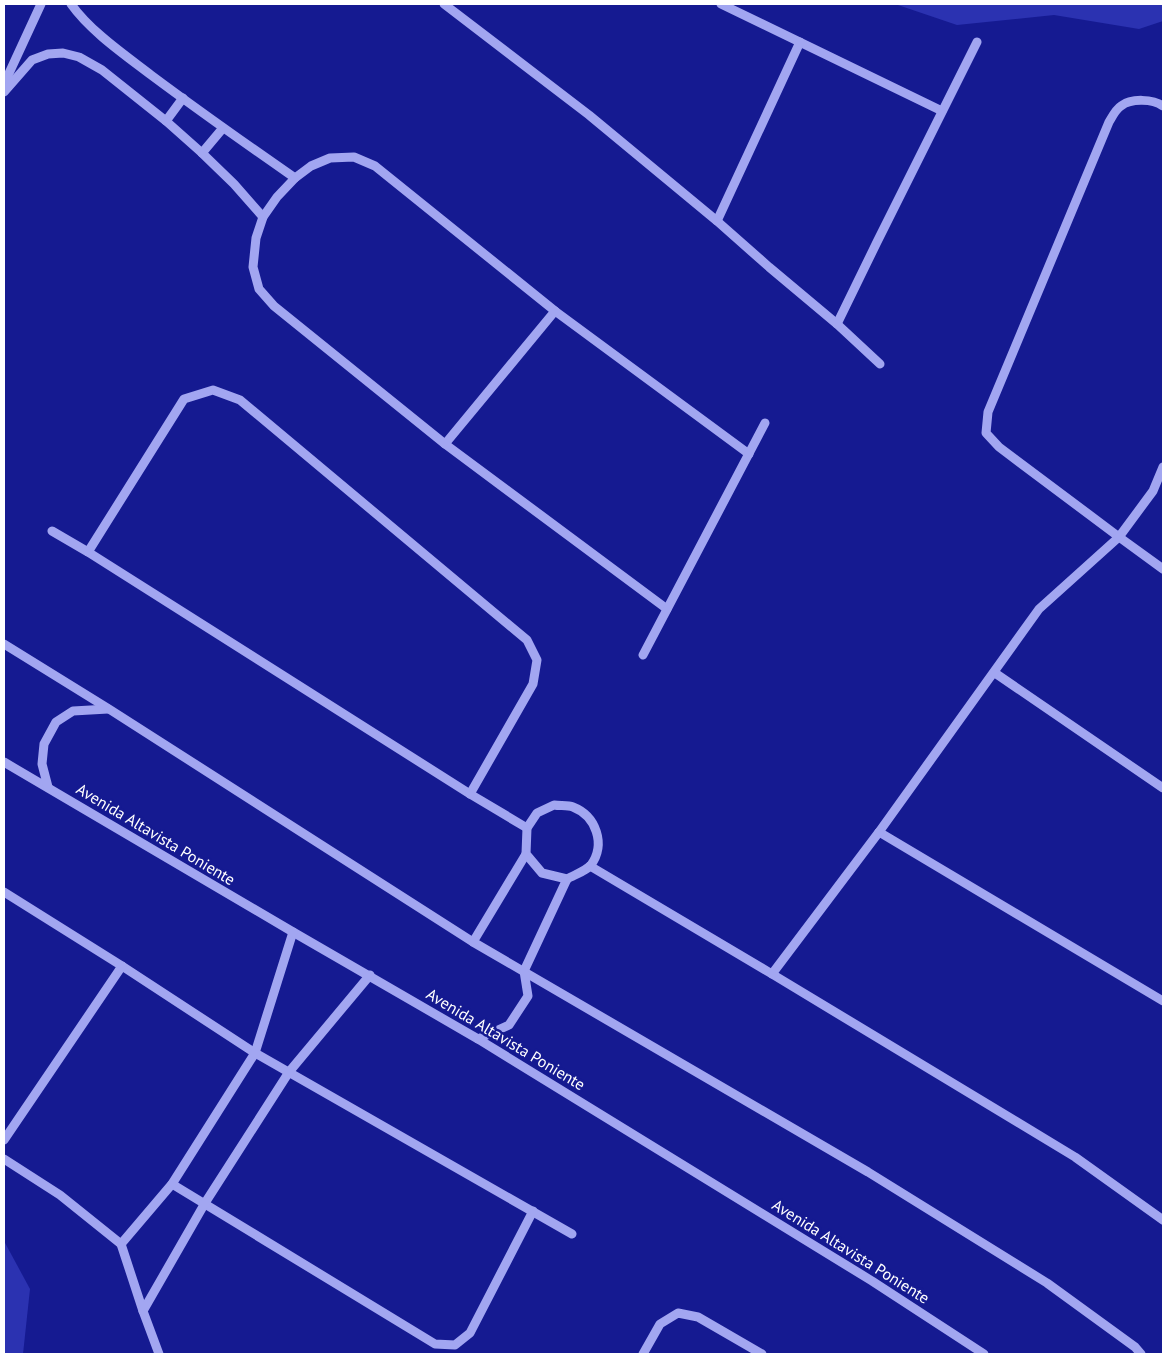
<svg xmlns="http://www.w3.org/2000/svg" width="1167" height="1358" viewBox="0 0 1167 1358" font-family="'PT Sans',sans-serif">
  <rect width="100%" height="100%" fill="#151a91"/>
  <!-- green -->
  <g fill="#2b32b1">
    <polygon points="895,4 1163,4 1163,21 1139,29 1054,15 957,25"/>
    <polygon points="4,1241 30,1289 23,1354 4,1354"/>
  </g>
  <g fill="none" stroke-linecap="round" stroke-linejoin="round">
    <!-- minor -->
    <g stroke="#a2a6f1" stroke-width="9">
      <path d="M71,4C90,31 125,55 151,75C198,110 246,144 295,178"/>
      <polyline points="444,4 589,115 717,221 769,267 837,324 880,364"/>
      <polyline points="721,4 942,111"/>
      <polyline points="4,84 41,4"/>
      <polyline points="4,92 32,60 48,54 63,53 79,57 102,70 166,121 202,153 234,184 263,217"/>
      <path d="M1163,106C1153,99 1131,98 1121,106C1116,109 1112,117 1109,122L988,412L986,433L999,447L1119,537L1163,569"/>
      <polyline points="166,121 183,98"/>
      <polyline points="202,153 223,128"/>
      <polyline points="717,221 800,42"/>
      <polyline points="837,324 877,242 977,42"/>
      <polyline points="445,444 555,311"/>
      <polyline points="52,531 88,552 470,794 527,828"/>
      <polyline points="88,552 184,399 213,390 240,400 527,640 537,660 533,684 470,794"/>
      <polyline points="667,609 445,444 274,306 259,289 253,267 256,238 263,217 277,197 295,178 311,166 330,158 354,157 375,166 555,311 749,454"/>
      <polyline points="4,644 109,709 473,942 868,1172 1047,1283 1135,1347 1141,1354"/>
      <polyline points="643,655 765,423"/>
      <polyline points="995,673 1163,788"/>
      <polyline points="4,762 293,932 478,1039 872,1281 984,1354"/>
      <polyline points="48,787 42,764 44,744 56,722 73,711 108,709"/>
      <path d="M554,805C560,806 568,805 573,807C596,816 606,844 591,865C586,871 574,875 567,879L542,873L526,854L527,828L537,813Z"/>
      <polyline points="879,832 1163,1001"/>
      <polyline points="590,866 772,974 1075,1157 1163,1220"/>
      <polyline points="4,892 122,966 255,1053 572,1234"/>
      <polyline points="473,942 526,854"/>
      <polyline points="772,974 879,832 1039,609 1119,537 1153,491 1163,467"/>
      <polyline points="478,1039 509,1025 528,996 524,971 567,879"/>
      <polyline points="4,1140 122,966"/>
      <polyline points="4,1159 60,1195 121,1244 143,1311 159,1354"/>
      <polyline points="172,1184 435,1344 455,1345 470,1333 533,1211"/>
      <polyline points="121,1244 172,1184 255,1053 293,932"/>
      <polyline points="143,1311 205,1203 289,1072 370,975"/>
      <polyline points="643,1354 660,1324 678,1313 698,1317 762,1354"/>
    </g>
  </g>
  <g text-anchor="middle" dominant-baseline="central" stroke-width="5" stroke-linejoin="round" paint-order="stroke">
    <!-- street labels -->
    <g font-size="16" fill="#fff" stroke="#151a91">
      <text transform="translate(156 834) rotate(31)">Avenida Altavista Poniente</text>
      <text transform="translate(506 1039) rotate(31)">Avenida Altavista Poniente</text>
      <text transform="translate(851 1251) rotate(32)">Avenida Altavista Poniente</text>
    </g>
  </g>
  <!-- border -->
  <rect width="1167" height="1358" fill="none" stroke="#ffffff" stroke-width="10"/>
</svg>
